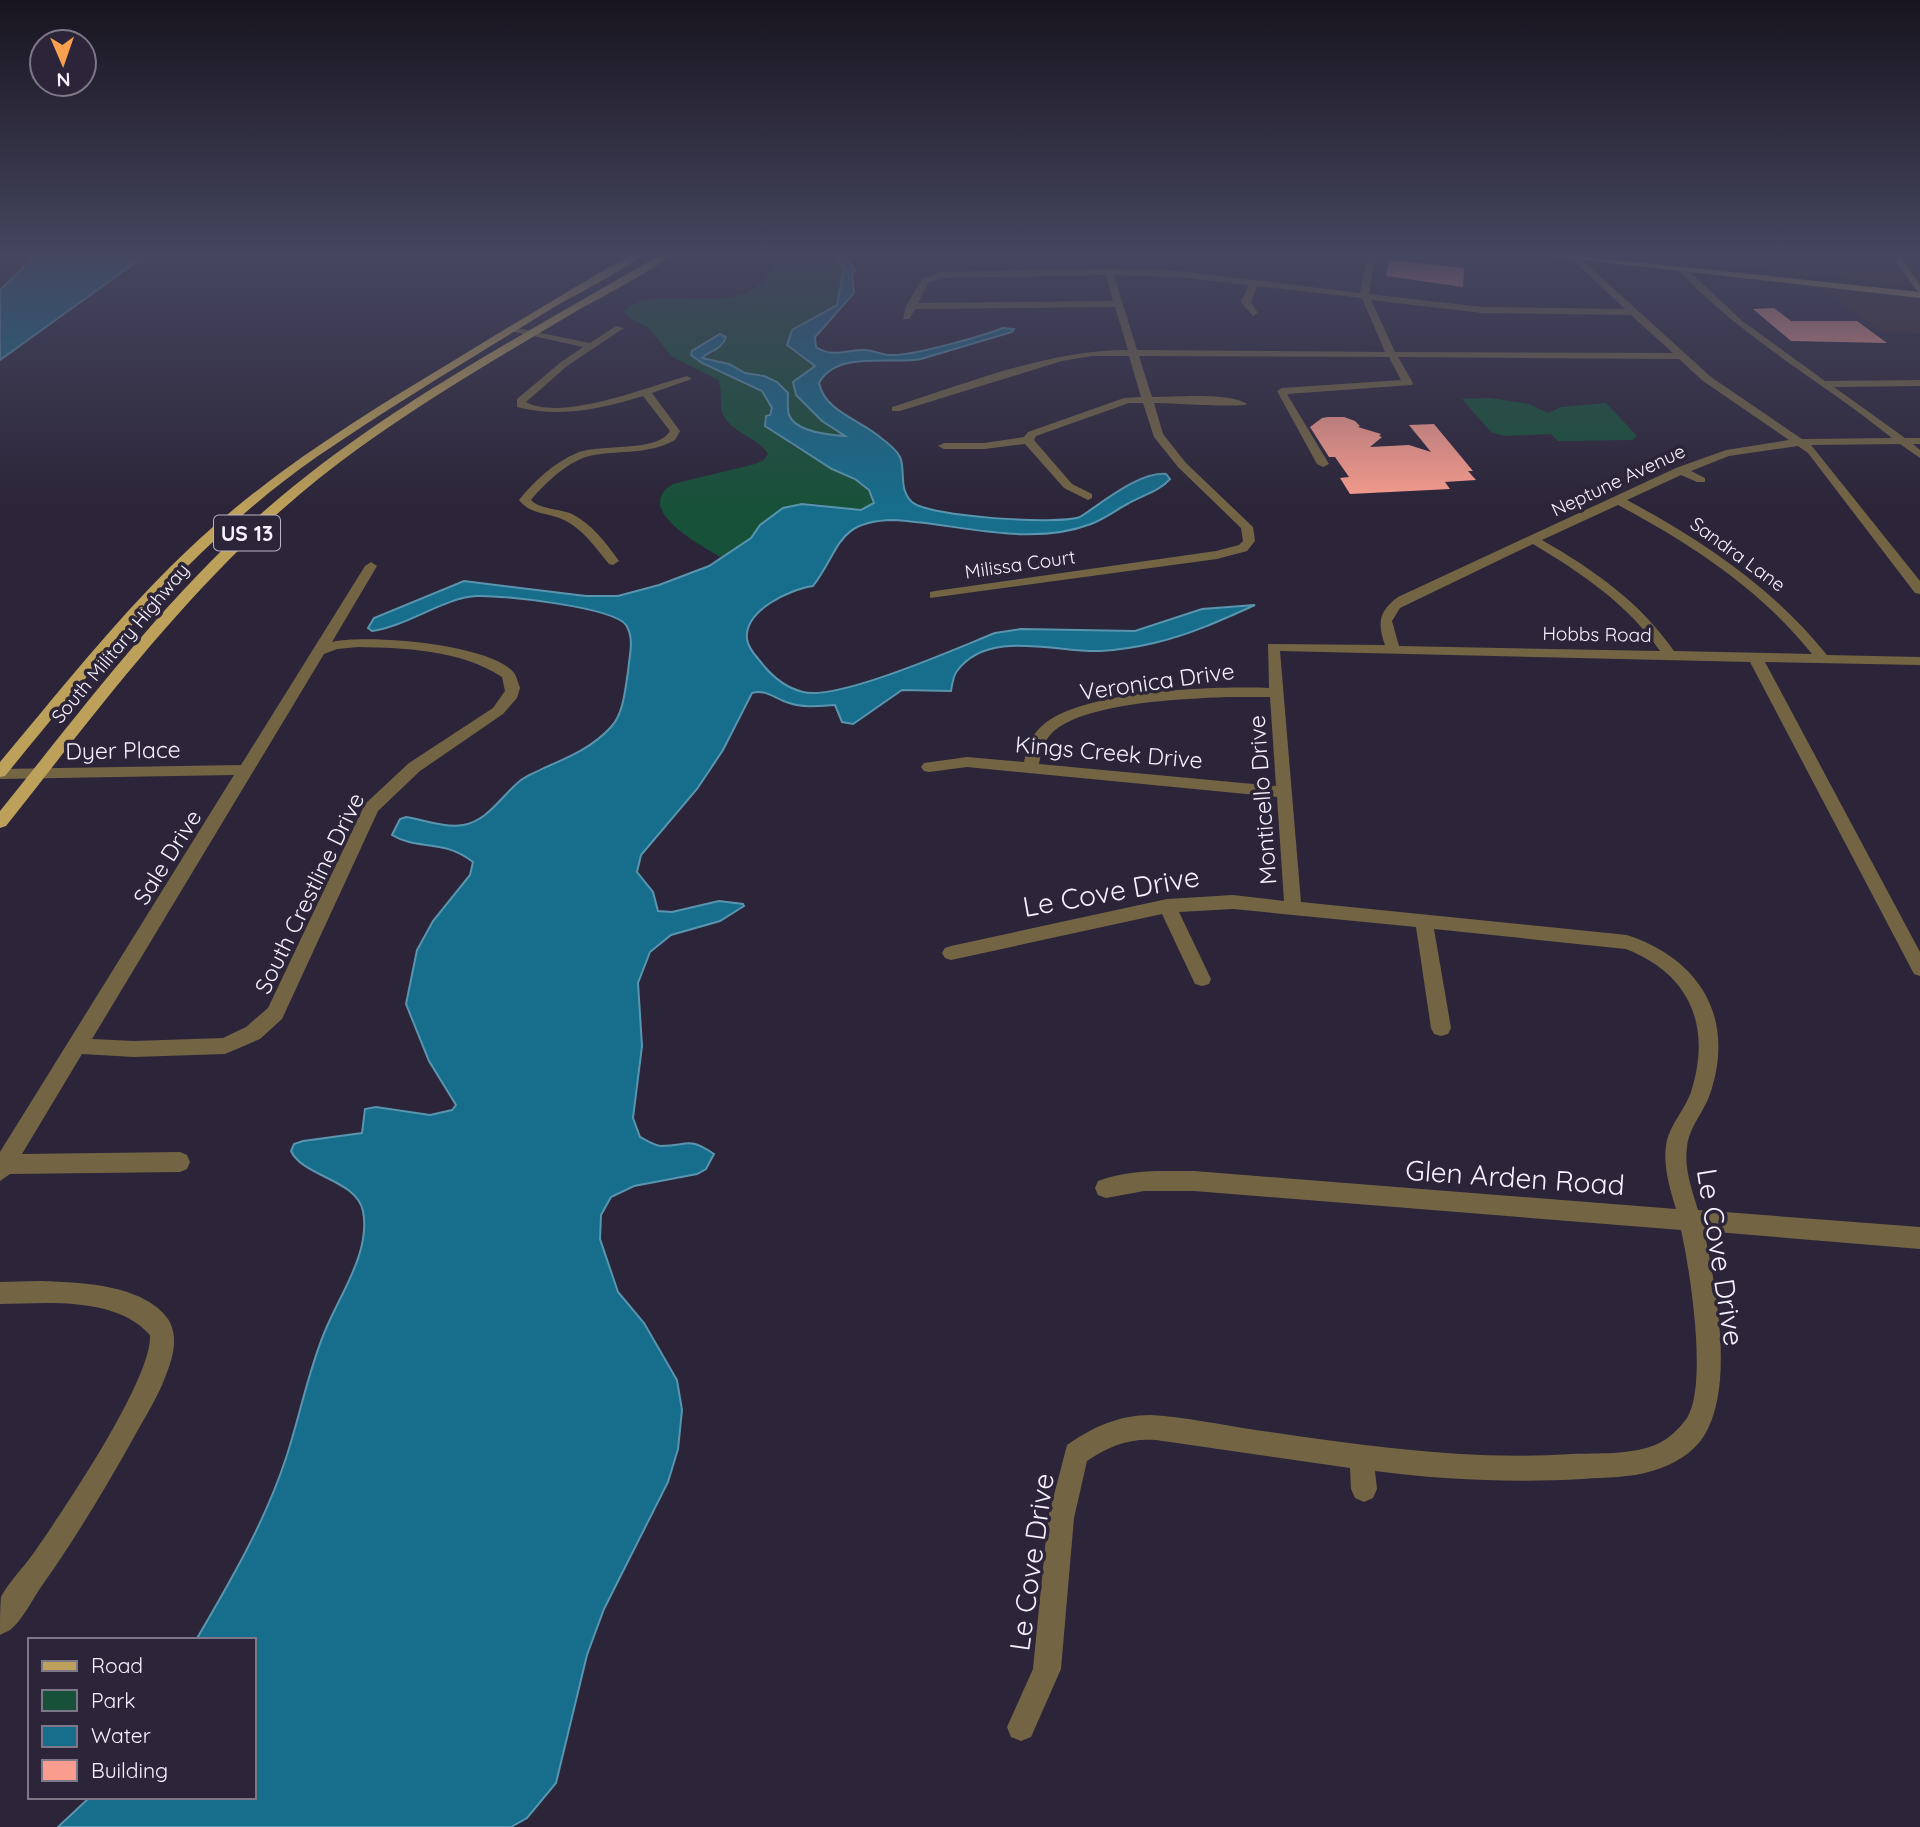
<svg xmlns="http://www.w3.org/2000/svg" width="1920" height="1827" viewBox="0 0 1920 1827" font-family="Quicksand,sans-serif">
  <rect width="100%" height="100%" fill="#2c2539"/>
  <!-- commercial -->
  <g fill="#3d2b32">
    <polygon points="1597,252 1920,252 1920,287 1620,255"/>
    <polygon points="1822,288 1916,298 1920,302 1920,333 1882,332"/>
  </g>
  <!-- green -->
  <g fill="#175139">
    <path d="M780,252H832L844,268L836,305L800,325L815,366L801,376L830,426L846,434L845,436C829,434 796,432 789,415C787,409 788,399 788,393L764,376L745,373L729,364L701,358L715,353L698,348L693,351L692,357L762,391L772,408L764,420C773,428 782,438 792,445C811,459 873,480 874,503C853,517 824,501 800,504C772,508 767,525 748,540C740,547 730,552 720,557C699,544 632,509 673,484L755,464L764,460L768,454C757,437 735,434 725,418C717,407 724,392 718,380L671,356L649,328L627,316L624,310C655,283 722,316 760,284C770,276 772,262 780,252Z"/>
    <polygon points="1490,398 1529,404 1548,413 1561,407 1606,403 1637,436 1632,440 1558,441 1551,434 1504,436 1491,432 1462,399"/>
  </g>
  <!-- water -->
  <g fill="#166d8c" stroke="#5995ae" stroke-width="2">
    <polygon points="45,252 150,252 0,360 0,290 31,260"/>
    <path d="M832,252H842L855,270L852,275L854,293L815,337L816,347C831,358 846,350 864,350C873,350 881,355 891,355C912,356 983,336 1003,328L1014,329L1012,332L921,359C890,365 837,350 819,383C825,412 861,420 881,438C888,443 896,449 900,457C906,471 898,489 912,502C929,517 1058,525 1080,517C1102,503 1140,471 1166,474L1170,479C1160,491 1143,495 1129,503C1116,510 1106,518 1091,524C1028,548 957,523 893,520C836,521 841,549 813,586C791,589 744,610 747,639C748,649 758,658 764,666C774,678 787,688 803,692C838,701 957,648 995,633L1021,629L1135,631L1202,609L1255,605C1222,620 1189,635 1154,643C1137,647 1118,650 1100,651C1057,653 989,628 957,671C953,676 952,685 951,691L902,690L853,724L842,722L835,705C820,706 803,708 789,703C775,699 767,689 752,693L723,750L697,789L641,855L637,872L653,892L658,911L672,912L719,901L743,904L744,906L720,921L671,935L650,952L638,983L642,1046L633,1118L640,1137C646,1140 654,1146 661,1146C689,1146 687,1136 714,1154L706,1169L697,1174L634,1186L611,1197L601,1215L600,1239L618,1292L644,1323L677,1380L682,1410L678,1449L668,1482L604,1609L587,1655L556,1783L527,1818L511,1827H58L90,1797H254V1640H196C230,1582 265,1522 286,1458C300,1416 308,1371 325,1331C340,1294 371,1252 363,1211C356,1179 303,1177 291,1151L294,1144L303,1141L362,1133L365,1109L376,1107L430,1115L452,1110L456,1105L429,1061L406,1004L417,950L433,921L470,875L473,862C442,838 418,851 392,835L400,819L406,817C424,820 445,828 463,825C488,821 502,795 521,780C527,775 537,772 544,768C569,757 593,747 611,727C624,713 625,689 628,672C629,657 635,639 626,625C613,607 502,595 477,596C445,597 408,626 372,631L368,628L374,618L464,581L586,596H618L659,585L709,566L751,538L760,525L783,508L802,504L861,510L874,503L869,490L855,479L832,469L765,426L766,416L770,415L772,408L762,391L702,363L691,355L692,351L720,334L726,337C721,351 710,350 702,358L729,364L745,373L764,376L777,382L788,393C788,399 787,409 789,415C796,432 829,435 845,436L822,421L796,395L793,382L815,366L787,345L792,330L837,305L844,268Z"/>
  </g>
  <!-- building -->
  <g fill="#fa9d8e">
    <polygon points="1389,260 1464,268 1463,287 1386,276"/>
    <polygon points="1774,308 1791,321 1857,321 1887,343 1791,341 1753,309"/>
    <polygon points="1328,417 1344,417 1355,421 1360,426 1358,427 1381,434 1379,436 1382,437 1370,447 1409,445 1431,452 1409,425 1434,424 1473,471 1468,471 1476,480 1445,482 1450,489 1350,494 1340,478 1349,477 1335,457 1329,457 1310,427 1322,418"/>
  </g>
  <g fill="none" stroke-linecap="round" stroke-linejoin="round">
    <!-- street -->
    <g fill="#736544" fill-rule="evenodd">
      <polygon points="468,252 479,252 471,257"/>
      <polygon points="608,252 627,252 639,256 635,259"/>
      <path d="M1368,252H1376L1369,294L1482,307L1625,309L1572,259L1579,257L1711,377L1802,439L1892,438C1820,380 1745,340 1680,272V268H1686L1741,320L1825,381L1920,380V386L1834,387L1905,438H1920V444H1913L1920,450V458L1900,444L1811,445L1920,581V594L1915,593L1808,453L1798,446L1729,456L1691,471L1705,478V482H1697L1681,475L1627,500C1703,541 1772,587 1827,655L1920,657V665L1765,662L1920,952V976L1914,974L1750,662L1280,651L1301,902L1627,935C1700,959 1736,1018 1710,1094C1704,1112 1689,1127 1687,1147C1684,1169 1692,1190 1698,1210L1920,1227V1249L1704,1231C1716,1287 1735,1386 1704,1436C1692,1454 1673,1465 1652,1471C1630,1478 1606,1477 1583,1479C1514,1483 1445,1480 1375,1471L1377,1489L1373,1498L1364,1502L1355,1498L1351,1489L1350,1468L1156,1440C1129,1438 1109,1446 1087,1461L1074,1518L1061,1669L1031,1737L1021,1741L1011,1737L1007,1727L1033,1669L1048,1518L1067,1445C1093,1427 1119,1415 1151,1415C1186,1417 1221,1425 1256,1430C1360,1445 1465,1461 1571,1454C1598,1453 1630,1455 1655,1445C1668,1440 1679,1429 1687,1418C1708,1384 1690,1270 1681,1230L1194,1191H1144L1106,1198L1098,1195L1095,1188L1098,1181C1129,1169 1162,1171 1194,1171L1676,1209C1669,1186 1662,1163 1667,1140C1672,1122 1685,1109 1691,1092C1712,1026 1690,974 1626,949L1434,929L1451,1028L1448,1034L1441,1036L1434,1034L1431,1028L1416,927L1233,909L1179,912L1211,979L1209,984L1202,986L1195,984L1162,914L951,960L945,958L942,953L945,948L951,946L1167,899L1233,895L1284,901L1277,797L967,767L929,772L924,771L921,767L924,763L967,757L1024,762C1027,748 1032,734 1043,725C1083,690 1217,686 1269,688L1268,644L1385,645C1377,623 1379,611 1398,597L1676,468L1726,450L1789,440L1703,381L1679,359L1398,357L1413,383L1412,385L1287,394L1329,464L1323,467L1317,464L1277,391L1282,388L1401,380L1389,357L1139,356L1152,397C1175,397 1229,392 1247,404C1242,408 1168,403 1154,403L1163,434L1186,463L1253,527L1255,541L1247,551L1217,559L930,598V592L935,591L1216,551L1239,545L1243,541L1241,528L1178,467L1154,437L1143,403H1129L1036,436L1034,440L1072,484L1092,494V498L1088,500L1064,488L1025,444L984,449H944L938,446L944,443H984L1024,437L1028,432L1124,398L1141,397L1129,356H1092L1062,361L900,411H892V407C969,383 1047,350 1128,350L1115,307L915,309L909,319H903L906,306L922,279L940,272L1109,269L1178,271L1360,293ZM1106,275L1113,301L918,303L928,283L941,278ZM1114,275L1178,277L1249,285L1241,302L1253,316L1258,313L1251,302L1257,286L1362,298L1385,352L1137,350ZM1371,300L1482,313L1631,315L1673,353L1395,352ZM1618,505C1691,544 1760,589 1812,654L1674,651C1640,602 1594,570 1542,540ZM1533,544C1581,573 1628,604 1660,651L1399,646L1392,621L1400,608ZM1227,697H1270L1276,786L1039,764C1041,753 1043,742 1051,734C1082,702 1184,699 1227,697Z"/>
      <path d="M616,326L624,328L567,366L526,402C562,422 649,386 687,376L692,379L652,393L680,431L675,440C648,455 622,450 594,455C570,459 546,482 531,500C539,509 561,509 572,514C592,524 607,544 619,561L613,565L609,564C596,548 583,529 564,520C548,512 530,515 519,500C534,481 555,462 577,453C601,443 657,453 670,431L643,396C601,409 561,418 517,407V399L561,362L583,347L506,330L511,327L590,343Z"/>
      <path d="M371,562L377,566L332,642C366,634 492,644 514,673C517,677 518,683 520,688L517,698L503,714L420,771L378,811L282,1019L260,1039L225,1054L134,1057L82,1054L22,1154L180,1152L187,1155L190,1162L187,1169L180,1172L10,1174L0,1181V1152L234,775L0,779V769L241,765L365,566ZM358,647C406,648 461,650 502,677L505,691L493,708L409,763L365,804L268,1008L246,1027L223,1038L134,1041L92,1039L324,654L337,649Z"/>
      <path d="M38,1281C77,1282 144,1284 168,1319C179,1336 173,1358 166,1375C158,1397 145,1417 134,1437C105,1489 75,1539 41,1587C32,1600 22,1621 10,1630C9,1631 1,1634 0,1635C0,1624 0,1607 1,1597C8,1583 23,1568 33,1554C61,1514 153,1378 150,1335C116,1296 47,1303 0,1304V1282Z"/>
    </g>
    <!-- secondary -->
    <polygon fill="#9d8750" fill-rule="evenodd" points="1889,252 1897,252 1920,285 1920,295"/>
    <!-- primary -->
    <g fill="#bda059" fill-rule="evenodd">
      <path d="M636,252H646C620,274 581,291 551,309C473,357 394,404 318,456C194,542 100,660 5,776L0,777V762C68,681 134,596 214,526C287,462 370,411 453,361C514,324 574,287 636,252Z"/>
      <path d="M665,252H675C646,276 603,295 570,315C499,357 427,399 359,448C213,553 116,687 6,826L0,828V811C81,711 158,607 254,520C375,411 524,335 665,252Z"/>
      <polygon points="1511,252 1540,252 1920,292 1920,298"/>
    </g>
  </g>
  <!-- sky -->
  <linearGradient id="sky" x2="0" y2="1"><stop stop-color="#18141f"/><stop offset="0.5" stop-color="#45465f"/><stop offset="1" stop-color="#45465f" stop-opacity="0"/></linearGradient>
  <rect width="1920" height="508" fill="url(#sky)"/>
  <g text-anchor="middle" dominant-baseline="central" stroke-width="7" stroke-linejoin="round" paint-order="stroke">
    <!-- far-street labels -->
    <g font-size="19" fill="#f6f2ff" stroke="#2c2539">
      <text transform="translate(1618 480) rotate(-25)">Neptune Avenue</text>
      <text transform="translate(1738 554) rotate(36)">Sandra Lane</text>
      <text transform="translate(1020 564) rotate(-8)">Milissa Court</text>
      <text transform="translate(1597 634) rotate(1)">Hobbs Road</text>
      <text transform="translate(120 643) rotate(-50)">South Military Highway</text>
    </g>
    <!-- shield labels -->
    <rect fill="#2c2539" stroke="#b9b4c4" stroke-width="2" x="214" y="515.5" width="66" height="35" rx="5"/>
    <g font-size="21" font-weight="bold" fill="#f6f2ff">
      <text x="247" y="533">US 13</text>
    </g>
    <!-- street labels -->
    <g font-size="23" fill="#f6f2ff" stroke="#2c2539">
      <text transform="translate(1157 681) rotate(-8)">Veronica Drive</text>
      <text transform="translate(123 750) rotate(-1)">Dyer Place</text>
      <text transform="translate(1109 752) rotate(5)">Kings Creek Drive</text>
      <text transform="translate(1262 800) rotate(-94)">Monticello Drive</text>
      <text transform="translate(167 857) rotate(-58)">Sale Drive</text>
      <text transform="translate(309 893) rotate(-64)">South Crestline Drive</text>
    </g>
    <!-- near-street labels -->
    <g font-size="28" fill="#f6f2ff" stroke="#2c2539">
      <text transform="translate(1111 891) rotate(-10)">Le Cove Drive</text>
      <text transform="translate(1515 1177) rotate(4)">Glen Arden Road</text>
      <text transform="translate(1721 1257) rotate(81)">Le Cove Drive</text>
      <text transform="translate(1031 1562) rotate(-82)">Le Cove Drive</text>
    </g>
  </g>
  <!-- legend -->
  <rect x="28" y="1638" width="228" height="161" fill="#2c2539" stroke="#7d7788" stroke-width="2"/>
  <rect x="42" y="1661" width="35" height="10" fill="#bda059" stroke="#7d7788" stroke-width="2"/>
  <text x="91" y="1673" font-size="21" fill="#f6f2ff">Road</text>
  <rect x="42" y="1690" width="35" height="21" fill="#175139" stroke="#7d7788" stroke-width="2"/>
  <text x="91" y="1708" font-size="21" fill="#f6f2ff">Park</text>
  <rect x="42" y="1726" width="35" height="21" fill="#166d8c" stroke="#7d7788" stroke-width="2"/>
  <text x="91" y="1743" font-size="21" fill="#f6f2ff">Water</text>
  <rect x="42" y="1760" width="35" height="21" fill="#fa9d8e" stroke="#7d7788" stroke-width="2"/>
  <text x="91" y="1778" font-size="21" fill="#f6f2ff">Building</text>
  <!-- north arrow -->
  <g transform="translate(63 63) rotate(178)"><circle r="33" fill="#2c2539" stroke="#7d7788" stroke-width="2"/>
  <path d="M0-5L12 26L0 18L-12 26Z" fill="#fa9f4f"/>
  <text y="-10" font-size="19" font-weight="bold" text-anchor="middle" fill="#f6f2ff">N</text>
  </g>
</svg>
